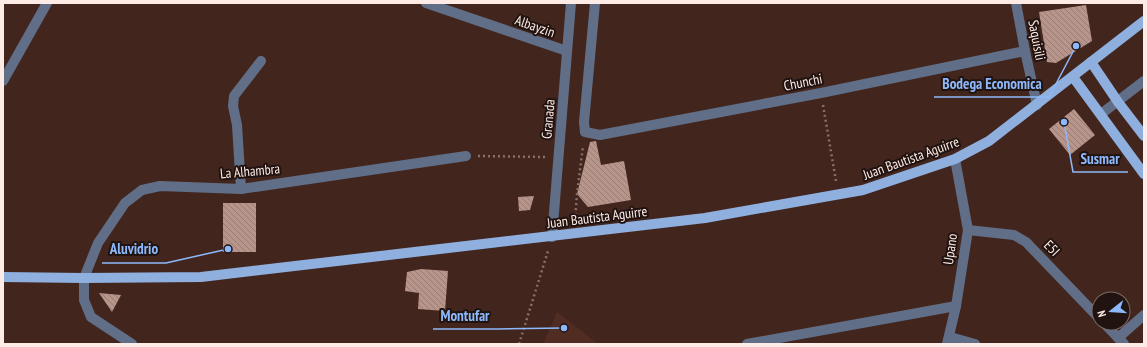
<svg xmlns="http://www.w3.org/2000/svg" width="1147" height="347" viewBox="0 0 1147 347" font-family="'PT Sans Narrow',sans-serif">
  <defs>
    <pattern id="building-back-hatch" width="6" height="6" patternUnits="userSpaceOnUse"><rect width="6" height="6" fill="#b8958b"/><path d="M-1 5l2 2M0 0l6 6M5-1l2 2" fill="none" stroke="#987d76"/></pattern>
  </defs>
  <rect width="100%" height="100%" fill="#42261e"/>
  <!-- built -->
  <polygon fill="#502c23" points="557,312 598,344 543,344"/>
  <!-- building -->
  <g fill="url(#building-back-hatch)">
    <polygon points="1086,5 1092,41 1056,63 1047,62 1039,12"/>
    <polygon points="1074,109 1095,135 1070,155 1049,129"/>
    <polygon points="596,141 601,165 624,161 631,200 588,207 577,194 590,142"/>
    <polygon points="534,196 530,210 519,211 518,197"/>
    <rect x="223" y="203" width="33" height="49"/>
    <polygon points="421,269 448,271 445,311 418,309 419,293 405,291 407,272"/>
    <polygon points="99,293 121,295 112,312"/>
  </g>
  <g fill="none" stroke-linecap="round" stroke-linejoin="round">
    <!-- path -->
    <g stroke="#886f68" stroke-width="2.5" stroke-dasharray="2 3" stroke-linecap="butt">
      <polyline points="823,105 836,181"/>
      <polyline points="478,156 545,157"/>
      <polyline points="575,220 577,194 583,146"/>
      <polyline points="519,344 548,251"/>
    </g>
    <!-- minor -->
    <g stroke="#606f87" stroke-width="10">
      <polyline points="426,3 567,51"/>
      <polyline points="595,3 584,122 585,132 600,135 821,93 1025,51"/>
      <polyline points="1016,3 1025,51 1037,105"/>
      <polyline points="3,81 47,3"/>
      <polyline points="1101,114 1144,81"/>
      <polyline points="241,189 237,125 233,106 234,96 261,61"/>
      <polyline points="968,230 1014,235 1026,242 1099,318"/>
      <polyline points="552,237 571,3"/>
      <polyline points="1104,323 1124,344"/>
      <polyline points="950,337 975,344"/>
      <polyline points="1118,338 1144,315"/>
      <polyline points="132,344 91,317 84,300 84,278 98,243 125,203 142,190 160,186 241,189 466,156"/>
      <polyline points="747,344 956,306"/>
      <polyline points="947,344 956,306 968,230 955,159"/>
    </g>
    <!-- major -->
    <g stroke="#8fafdf" stroke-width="10">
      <polyline points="1091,62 1118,102 1144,136"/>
      <polyline points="1073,77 1144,174"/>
      <polyline points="3,277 84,278 201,277 705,218 863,190 955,159 989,141 1144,21"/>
    </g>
  </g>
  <g text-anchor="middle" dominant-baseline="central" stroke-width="4" stroke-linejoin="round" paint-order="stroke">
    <!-- street labels -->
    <g font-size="14" fill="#ffebe6" stroke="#201310">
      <text transform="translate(535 26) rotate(19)">Albayzin</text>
      <text transform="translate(1037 40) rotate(79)">Saquisili</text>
      <text transform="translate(803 82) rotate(-11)">Chunchi</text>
      <text transform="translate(548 119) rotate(-85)">Granada</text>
      <text transform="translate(911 158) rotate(-20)">Juan Bautista Aguirre</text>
      <text transform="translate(250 171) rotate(-5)">La Alhambra</text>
      <text transform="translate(597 217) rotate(-7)">Juan Bautista Aguirre</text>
      <text transform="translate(1052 248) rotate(46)">E5I</text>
      <text transform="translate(950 249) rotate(-82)">Upano</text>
    </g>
  </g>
  <!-- callouts -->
  <path fill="none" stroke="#8db9fc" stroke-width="1.5" d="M1076 46L1049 97H934M1064 122L1073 172H1128M228 249L166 263H102M564 328L498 329H433"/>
  <g fill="#8db9fc" stroke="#201310" stroke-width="1.5">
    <circle cx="1076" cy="46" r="4"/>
    <circle cx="1064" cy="122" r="4"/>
    <circle cx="228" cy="249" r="4"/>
    <circle cx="564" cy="328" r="4"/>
  </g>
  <g font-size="15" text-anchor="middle" font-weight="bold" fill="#8db9fc" stroke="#201310" stroke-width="4" stroke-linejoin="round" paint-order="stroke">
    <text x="992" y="89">Bodega Economica</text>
    <text x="1100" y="164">Susmar</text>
    <text x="134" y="254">Aluvidrio</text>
    <text x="465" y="321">Montufar</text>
  </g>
  <!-- border -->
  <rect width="1147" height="347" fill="none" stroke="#ffebe6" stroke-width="8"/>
  <!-- north arrow -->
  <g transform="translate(1111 311) rotate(253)"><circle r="19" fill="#201310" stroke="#796966"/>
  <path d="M0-3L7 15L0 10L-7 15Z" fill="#8db9fc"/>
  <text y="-6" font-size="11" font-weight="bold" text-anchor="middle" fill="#ffebe6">N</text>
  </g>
</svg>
